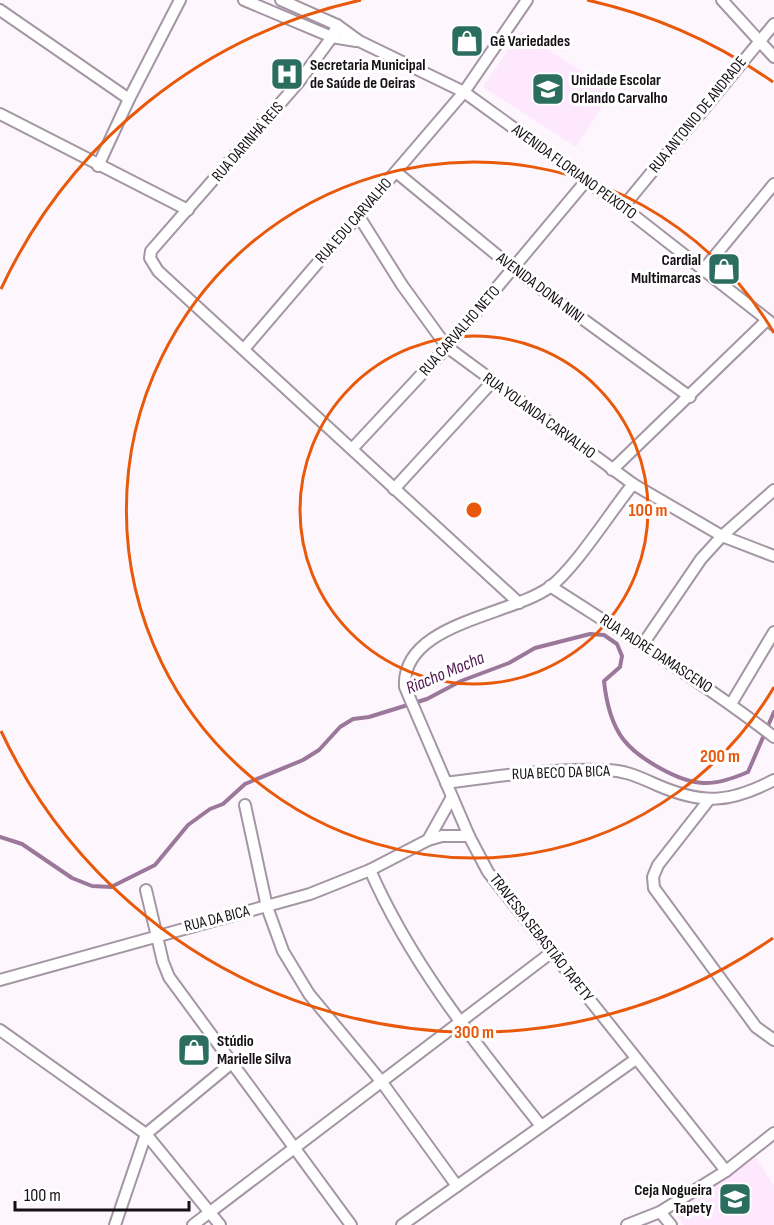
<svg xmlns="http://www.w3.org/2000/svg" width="774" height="1225" viewBox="0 0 774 1225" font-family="'Sofia Sans Condensed',sans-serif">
  <rect width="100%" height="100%" fill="#fdf7fd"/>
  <!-- built -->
  <g fill="#fee8fd">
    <polygon points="520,31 612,91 576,147 483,87"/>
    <polygon points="755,1157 774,1185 774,1225 684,1225 675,1213"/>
  </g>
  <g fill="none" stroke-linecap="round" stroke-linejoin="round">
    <!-- stream -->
    <path stroke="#9b789a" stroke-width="4" d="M0,837L22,844L72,878L92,886L111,887L155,865L188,825L210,809L223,804L245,784L303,760L319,750L340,727L353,719L369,717L427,699L461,681L509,663L535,648L590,634L604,635L617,644L622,656L620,667L604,681C606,700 611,723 623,739C637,758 679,782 703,783C718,784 734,778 748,772L774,712"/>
    <!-- minor casing -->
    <g stroke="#a496a4" stroke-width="14">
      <g id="minor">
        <polyline points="244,0 332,37 356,41"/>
        <polyline points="281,0 337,25 359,41 464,92 623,207 774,325"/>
        <polyline points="722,0 774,57"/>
        <polyline points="0,10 129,99"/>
        <polyline points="337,25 332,37 298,83 151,251 150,258 158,271 519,603"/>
        <polyline points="0,114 188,210"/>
        <polyline points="98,166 129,99 180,0"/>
        <polyline points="396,172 514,269 690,397"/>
        <polyline points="623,207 774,24"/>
        <polyline points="358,215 402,285 447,347 633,484 722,536 774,556"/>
        <polyline points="704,269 774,184"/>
        <polyline points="244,349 464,92 527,0"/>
        <polyline points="352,449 447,347 586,181"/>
        <polyline points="612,470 767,320"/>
        <path d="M633,484C611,511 576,567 550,587C510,616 401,623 405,687L469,836L488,872L726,1171"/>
        <polyline points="394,489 492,382"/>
        <path d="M550,586C626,635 703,682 774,737"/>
        <polyline points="643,644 701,559 722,536 774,490"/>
        <polyline points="731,704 774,632"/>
        <path d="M446,783C498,776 552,768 605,770C625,770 639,777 657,785C703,805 730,803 774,780"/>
        <polyline points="708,801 658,865 653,877 654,888 756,1027 774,1040"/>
        <polyline points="245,805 267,907 283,951 309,994 381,1081 457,1186"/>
        <polyline points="428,840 452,797"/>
        <path d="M370,870C412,966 477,1045 541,1126"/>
        <polyline points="146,890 163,962 169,977 351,1225"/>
        <polyline points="0,980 310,894 370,870 428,840 442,836 469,836"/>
        <polyline points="0,1030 146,1134 220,1225"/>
        <polyline points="660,1212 671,1225"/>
        <polyline points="115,1225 146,1134 233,1062"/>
        <polyline points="193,1225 552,952"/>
        <polyline points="402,1225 636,1059"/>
        <polyline points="627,1225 660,1212 726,1171 774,1133"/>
      </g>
    </g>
    <!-- minor -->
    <use href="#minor" stroke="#fff" stroke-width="10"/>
  </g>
  <!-- distance rings -->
  <g fill="none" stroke="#e8590c" stroke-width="3">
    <circle cx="474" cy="510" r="174"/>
    <path d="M774 687A348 348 0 1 1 774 333"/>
    <path d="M773 938A522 522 0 0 1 1 731M1 289A522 522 0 0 1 361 0M587 0A522 522 0 0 1 773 82"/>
  </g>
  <!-- icons -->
  <defs>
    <g id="shop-square" transform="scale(1.725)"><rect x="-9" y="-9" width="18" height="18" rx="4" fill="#2b6e60" stroke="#fff"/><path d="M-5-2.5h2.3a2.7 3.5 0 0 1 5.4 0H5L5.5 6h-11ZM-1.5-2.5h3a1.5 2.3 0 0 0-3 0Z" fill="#fff"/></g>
    <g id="hospital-square" transform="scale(1.725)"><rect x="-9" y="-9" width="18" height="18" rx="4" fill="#2b6e60" stroke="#fff"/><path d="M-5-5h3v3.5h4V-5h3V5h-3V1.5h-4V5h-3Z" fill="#fff"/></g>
    <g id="school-square" transform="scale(1.725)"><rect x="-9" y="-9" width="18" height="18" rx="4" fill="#2b6e60" stroke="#fff"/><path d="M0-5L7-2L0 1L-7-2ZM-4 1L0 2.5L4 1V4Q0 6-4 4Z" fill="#fff"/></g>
  </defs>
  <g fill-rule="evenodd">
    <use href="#shop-square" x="467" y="41"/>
    <use href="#hospital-square" x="287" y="74"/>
    <use href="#school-square" x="548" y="89"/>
    <use href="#shop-square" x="724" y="269"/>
    <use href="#shop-square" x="194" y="1050"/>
    <use href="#school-square" x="735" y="1199"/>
  </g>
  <g text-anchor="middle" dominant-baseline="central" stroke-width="6" stroke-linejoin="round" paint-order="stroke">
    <!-- poi labels -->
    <g font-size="16" font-weight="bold" fill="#151015" stroke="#fff" text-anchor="start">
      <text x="490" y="41">Gê Variedades</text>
      <text x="310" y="65">Secretaria Municipal<tspan x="310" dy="18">de Saúde de Oeiras</tspan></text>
      <text x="571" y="80">Unidade Escolar<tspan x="571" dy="18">Orlando Carvalho</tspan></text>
      <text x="701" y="260" text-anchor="end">Cardial<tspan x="701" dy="18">Multimarcas</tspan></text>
      <text x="217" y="1041">Stúdio<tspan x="217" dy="18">Marielle Silva</tspan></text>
      <text x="712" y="1190" text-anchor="end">Ceja Nogueira<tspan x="712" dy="18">Tapety</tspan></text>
    </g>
    <!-- street labels -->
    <g font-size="16" fill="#151015" stroke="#fff">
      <text transform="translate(698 115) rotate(-51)">RUA ANTONIO DE ANDRADE</text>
      <text transform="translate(248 142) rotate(-49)">RUA DARINHA REIS</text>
      <text transform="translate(574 172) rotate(36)">AVENIDA FLORIANO PEIXOTO</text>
      <text transform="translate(354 221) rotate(-49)">RUA EDU CARVALHO</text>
      <text transform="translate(540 288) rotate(37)">AVENIDA DONA NINI</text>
      <text transform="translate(460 331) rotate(-49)">RUA CARVALHO NETO</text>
      <text transform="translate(539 416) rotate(36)">RUA YOLANDA CARVALHO</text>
      <text transform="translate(656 654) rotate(33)">RUA PADRE DAMASCENO</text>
      <text transform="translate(561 773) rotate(-2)">RUA BECO DA BICA</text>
      <text transform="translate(217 919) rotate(-14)">RUA DA BICA</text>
      <text transform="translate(541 938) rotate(52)">TRAVESSA SEBASTIÃO TAPETY</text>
    </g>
    <!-- water labels -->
    <g font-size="18" font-style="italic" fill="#501851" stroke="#fff">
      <text transform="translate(445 673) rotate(-23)">Riacho Mocha</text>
    </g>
  </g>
  <circle cx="474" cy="510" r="9" fill="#e8590c" stroke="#fff" stroke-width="3"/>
  <g font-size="18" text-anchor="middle" font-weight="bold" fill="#e8590c" stroke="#fff" stroke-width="6" stroke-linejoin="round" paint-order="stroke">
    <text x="648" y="516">100 m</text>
    <text x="720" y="762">200 m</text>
    <text x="474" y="1038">300 m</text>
  </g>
  <!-- scale -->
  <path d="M15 1201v9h174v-9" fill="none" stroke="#151015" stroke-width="3"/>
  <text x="24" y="1201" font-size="18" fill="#151015" stroke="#ffffff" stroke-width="4.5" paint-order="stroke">100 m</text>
</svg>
